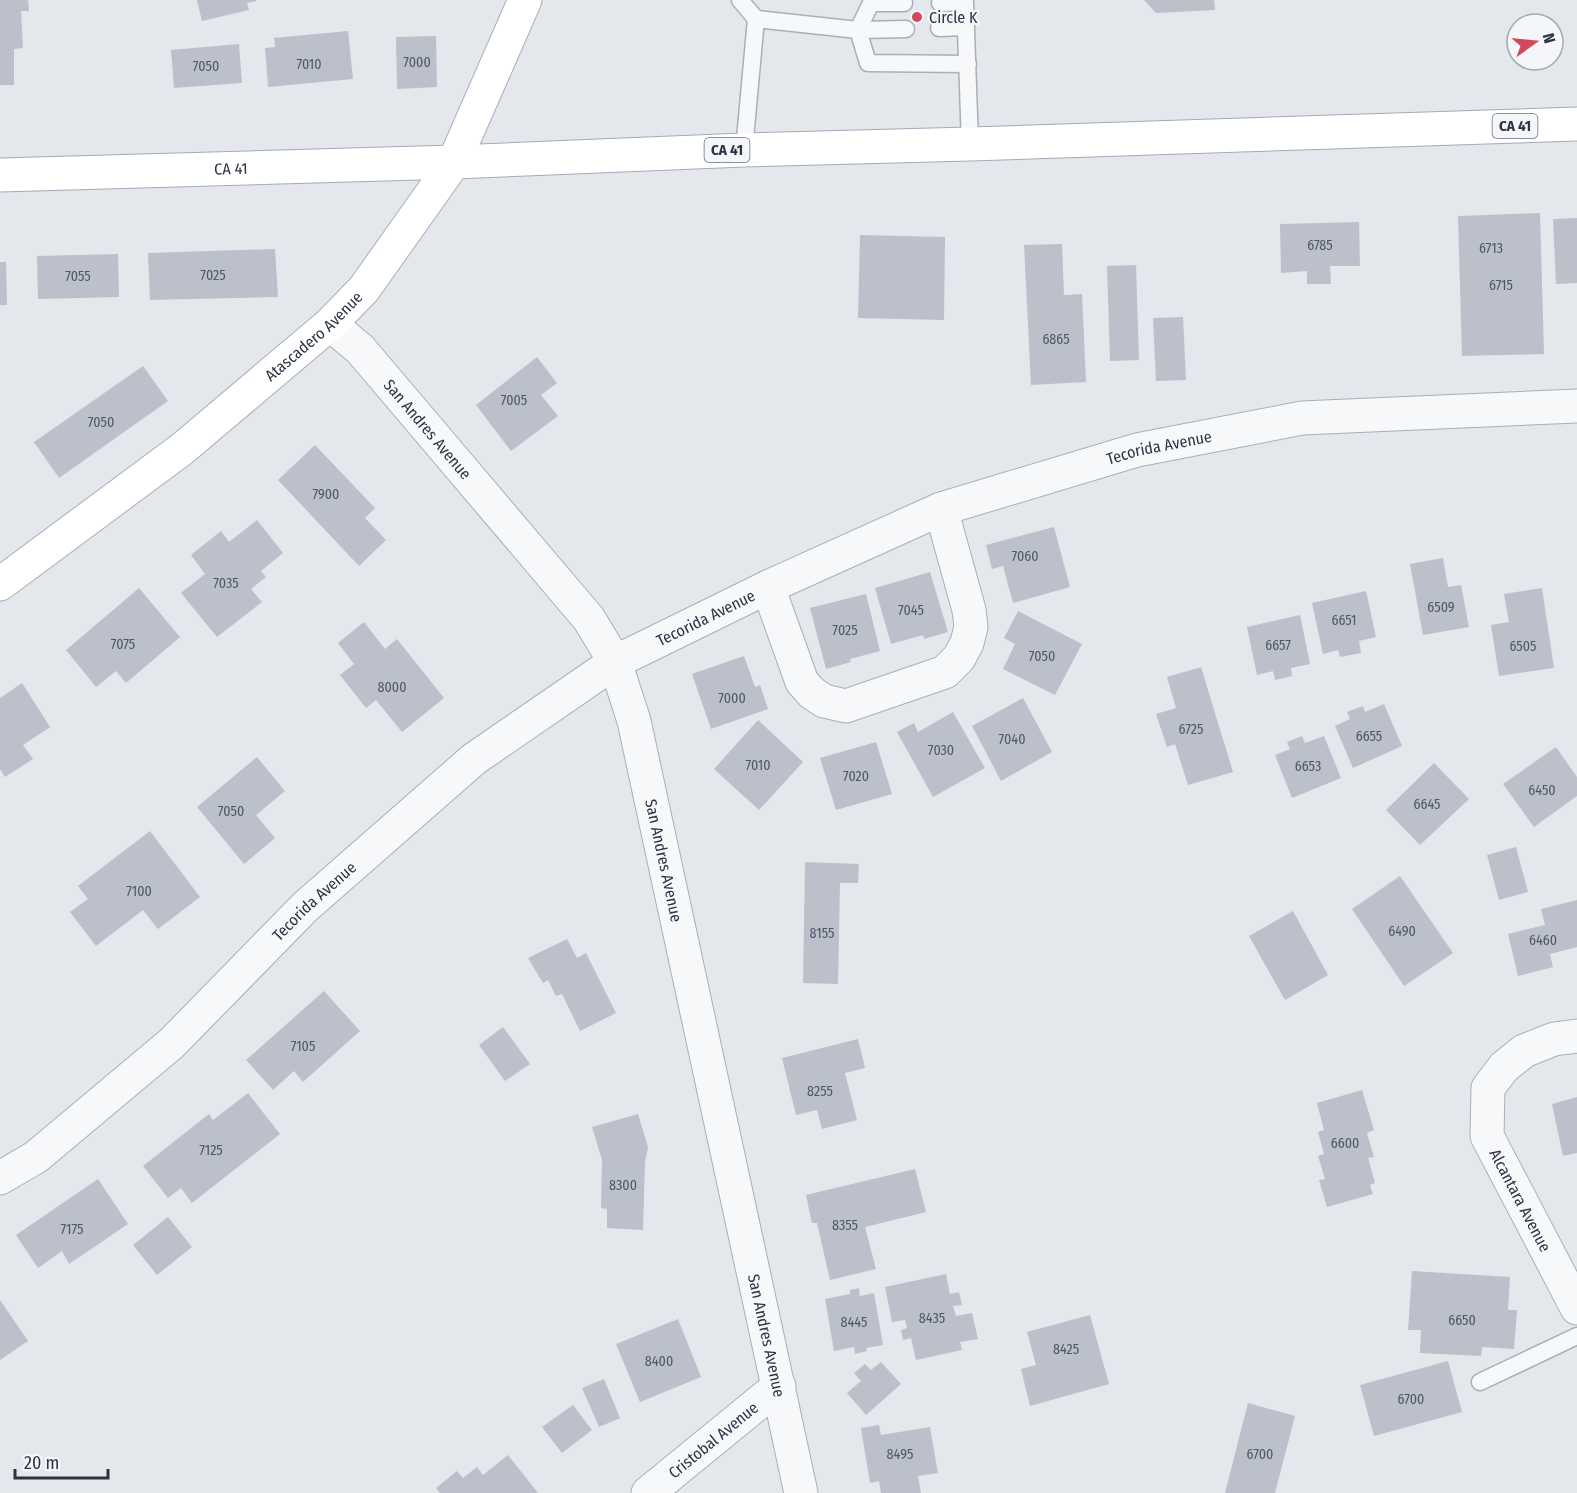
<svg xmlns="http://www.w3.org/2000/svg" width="1577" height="1493" viewBox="0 0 1577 1493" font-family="'Fira Sans Condensed',sans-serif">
  <rect width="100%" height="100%" fill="#e4e7ec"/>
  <!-- building -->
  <g fill="#bbc0ca">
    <polygon points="0,0 28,0 29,11 21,11 23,48 14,49 14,85 0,85"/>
    <polygon points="197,0 256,0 256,1 247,3 249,10 202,21"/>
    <polygon points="1144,0 1214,0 1215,10 1156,13"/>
    <polygon points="348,31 353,79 268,87 265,48 275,47 274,38"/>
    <polygon points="436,36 437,87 397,89 396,37"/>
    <polygon points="239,44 242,83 174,88 171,50"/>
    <polygon points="1540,213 1544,354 1462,356 1458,216"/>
    <polygon points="1577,218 1577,283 1556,284 1553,219"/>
    <polygon points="1359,222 1360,266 1330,266 1331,284 1307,284 1307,271 1281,273 1280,224"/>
    <polygon points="860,235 945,237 944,320 858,318"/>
    <polygon points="1062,244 1064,295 1082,294 1086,382 1031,385 1024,245"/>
    <polygon points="275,249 278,297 150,300 148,253"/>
    <polygon points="118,254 119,297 38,299 37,256"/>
    <polygon points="0,262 6,262 7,305 0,305"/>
    <polygon points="1136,265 1139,360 1110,361 1107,266"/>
    <polygon points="1183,317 1186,380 1156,381 1153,318"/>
    <polygon points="537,357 557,383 541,395 558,416 511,451 476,405"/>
    <polygon points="143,366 168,401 59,478 34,442"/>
    <polygon points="315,445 375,508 365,518 386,540 359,566 278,480"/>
    <polygon points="257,520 283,553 261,571 266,577 251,589 262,602 217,637 181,593 205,574 191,555 221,531 229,542"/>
    <polygon points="1054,527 1070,587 1013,603 1003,566 992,569 986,545"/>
    <polygon points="1443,558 1448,587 1461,585 1469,627 1423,635 1410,564"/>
    <polygon points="930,572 948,632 924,639 923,635 891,644 875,588"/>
    <polygon points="139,588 180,637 126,683 116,671 96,687 66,650"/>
    <polygon points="1542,588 1554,668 1499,676 1491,625 1509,622 1504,594"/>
    <polygon points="1366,591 1376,637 1359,641 1361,653 1340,657 1338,650 1323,654 1312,603"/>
    <polygon points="866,594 880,651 850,659 851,662 826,669 810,608"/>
    <polygon points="1018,611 1082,644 1055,695 1003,669 1015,644 1004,638"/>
    <polygon points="1300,615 1310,664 1291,668 1292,676 1275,680 1273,671 1257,675 1247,627"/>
    <polygon points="364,622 385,649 397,639 444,698 402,732 376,700 366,708 340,675 354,664 338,643"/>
    <polygon points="744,656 755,687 760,685 768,709 711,729 692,674"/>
    <polygon points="1201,667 1233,772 1188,785 1175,744 1167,747 1156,714 1176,708 1167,677"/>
    <polygon points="22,683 50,727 23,745 33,759 5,777 0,769 0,698"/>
    <polygon points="1023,698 1052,752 1001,781 972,726"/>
    <polygon points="1384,704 1402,746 1353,768 1335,726 1350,719 1347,712 1363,706 1365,712"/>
    <polygon points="953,712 985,768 933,797 897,732 914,723 918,732"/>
    <polygon points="758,720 803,762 759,810 714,769"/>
    <polygon points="1302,736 1305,743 1324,736 1341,778 1292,798 1275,755 1290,749 1287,742"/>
    <polygon points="876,742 892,794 836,810 820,758"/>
    <polygon points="1556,747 1577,777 1577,796 1534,827 1503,784"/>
    <polygon points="257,757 285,791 256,815 275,838 244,864 197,807"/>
    <polygon points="1434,763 1469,799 1420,845 1386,810"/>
    <polygon points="150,831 200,897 158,929 143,910 96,946 70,912 88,899 78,886"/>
    <polygon points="1516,847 1528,892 1499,900 1487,855"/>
    <polygon points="805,862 859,864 858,883 840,883 838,984 803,983"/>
    <polygon points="1400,876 1453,953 1404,986 1352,909"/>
    <polygon points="1577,900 1577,947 1550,954 1553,967 1518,976 1508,934 1545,925 1541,909"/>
    <polygon points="1293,911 1328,975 1285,1000 1249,936"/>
    <polygon points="567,939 577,958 586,953 616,1013 580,1031 562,994 556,996 548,980 543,983 528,958"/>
    <polygon points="324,991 360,1031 303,1082 294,1071 273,1090 246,1060"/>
    <polygon points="503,1027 530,1064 505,1081 479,1045"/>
    <polygon points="858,1039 865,1068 845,1073 857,1120 822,1129 817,1110 796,1115 782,1058"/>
    <polygon points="1362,1090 1374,1130 1367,1133 1374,1157 1368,1158 1375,1183 1370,1185 1373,1194 1327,1207 1319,1180 1325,1179 1318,1156 1324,1154 1318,1132 1324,1130 1317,1103"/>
    <polygon points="248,1093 280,1134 192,1203 181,1188 168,1198 143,1166 209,1114 213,1120"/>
    <polygon points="1577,1097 1577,1153 1563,1156 1552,1104"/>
    <polygon points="638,1114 648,1147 645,1162 643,1230 607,1228 607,1209 601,1208 602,1160 592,1127"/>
    <polygon points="915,1169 926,1212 865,1227 876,1269 830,1280 817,1223 812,1223 806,1195"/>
    <polygon points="98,1179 128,1224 69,1264 62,1251 38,1268 16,1235"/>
    <polygon points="168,1217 192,1247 157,1275 133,1245"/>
    <polygon points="1412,1271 1510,1277 1508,1310 1517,1310 1514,1349 1482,1347 1481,1356 1420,1353 1421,1330 1408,1330"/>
    <polygon points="946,1274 950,1294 959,1292 962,1305 953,1306 956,1316 972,1313 978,1339 960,1342 962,1350 916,1360 911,1338 903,1340 901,1330 907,1328 905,1320 892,1322 885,1287"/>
    <polygon points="859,1288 860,1296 874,1293 883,1345 866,1348 867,1351 855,1354 854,1347 834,1351 825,1299 850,1294 850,1290"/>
    <polygon points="0,1300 28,1341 0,1360"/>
    <polygon points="1090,1315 1109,1384 1030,1406 1021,1369 1036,1365 1027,1332"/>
    <polygon points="678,1319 701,1377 640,1402 616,1344"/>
    <polygon points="1448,1361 1462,1412 1374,1436 1360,1385"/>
    <polygon points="881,1362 901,1384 866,1415 847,1393 861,1381 854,1373 865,1364 871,1370"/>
    <polygon points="604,1379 620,1418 599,1427 582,1388"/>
    <polygon points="1248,1403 1295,1416 1275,1493 1225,1493"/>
    <polygon points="573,1405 592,1430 562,1453 542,1427"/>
    <polygon points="879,1425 881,1435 930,1427 938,1473 918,1476 921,1493 881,1493 879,1481 870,1483 861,1428"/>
    <polygon points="508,1455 538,1493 440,1493 436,1488 457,1471 463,1478 477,1467 483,1475"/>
  </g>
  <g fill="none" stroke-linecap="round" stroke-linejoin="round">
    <!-- lane casing -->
    <g stroke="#a9aeb7" stroke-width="19">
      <g id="lane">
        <polyline points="740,0 756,19"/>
        <polyline points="940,3 965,2 970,144"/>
        <polyline points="939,28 966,27"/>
        <polyline points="906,29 858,30 868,63 968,64"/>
        <polyline points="744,150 756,19 858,30 871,3 904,3"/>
        <polyline points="1480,1382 1577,1336"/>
      </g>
    </g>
    <!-- street casing -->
    <g stroke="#a9aeb7" stroke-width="35">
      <g id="street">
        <path id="s1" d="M330,324L360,349L589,619L615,662L634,721L801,1493"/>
        <polyline points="768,587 802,682 812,693 824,701 846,706 945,672 959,658 967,643 971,627 969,610 941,509"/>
        <path id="s2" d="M1577,1036L1554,1039L1524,1051L1504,1067L1488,1088L1487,1136L1577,1308"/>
        <path id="s3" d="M0,1178L36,1157L172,1043L305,907L474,759L615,662L768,587L941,509L1137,450L1302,418L1577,406"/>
        <path id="s4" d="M648,1493L779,1386"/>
      </g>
    </g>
    <!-- secondary casing -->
    <g stroke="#a9aeb7" stroke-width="35">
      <g id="secondary">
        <path id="s5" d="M0,584L182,449L330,324L364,289L454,162L525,0"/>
      </g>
    </g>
    <!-- primary casing -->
    <g stroke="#a3abb8" stroke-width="35">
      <g id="primary">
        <path id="s6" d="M0,175L454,162L744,150L970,144L1577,124"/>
      </g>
    </g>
    <!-- lane -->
    <use href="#lane" stroke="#f7f8fa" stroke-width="16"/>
    <!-- street -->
    <use href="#street" stroke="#f7f8fa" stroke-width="33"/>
    <!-- secondary -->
    <use href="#secondary" stroke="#fff" stroke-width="33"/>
    <!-- primary -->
    <use href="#primary" stroke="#fff" stroke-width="33"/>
  </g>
  <!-- markers -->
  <circle fill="#d1495b" stroke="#f4f6f9" stroke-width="2" cx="917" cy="17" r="6"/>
  <g text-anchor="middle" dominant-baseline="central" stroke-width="4.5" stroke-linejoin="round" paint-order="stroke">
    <!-- number labels -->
    <g font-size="14" fill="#4f5766">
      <text x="417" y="62">7000</text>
      <text x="309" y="64">7010</text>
      <text x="206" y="66">7050</text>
      <text x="1320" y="245">6785</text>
      <text x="1491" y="248">6713</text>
      <text x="213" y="275">7025</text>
      <text x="78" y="276">7055</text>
      <text x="1501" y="285">6715</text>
      <text x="1056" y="339">6865</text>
      <text x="514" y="400">7005</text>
      <text x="101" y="422">7050</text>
      <text x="326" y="494">7900</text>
      <text x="1025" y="556">7060</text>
      <text x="226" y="583">7035</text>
      <text x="1441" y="607">6509</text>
      <text x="911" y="610">7045</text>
      <text x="1344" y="620">6651</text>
      <text x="845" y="630">7025</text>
      <text x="123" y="644">7075</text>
      <text x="1278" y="645">6657</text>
      <text x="1523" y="646">6505</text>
      <text x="1042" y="656">7050</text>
      <text x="392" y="687">8000</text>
      <text x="732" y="698">7000</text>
      <text x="1191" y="729">6725</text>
      <text x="1369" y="736">6655</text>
      <text x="1012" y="739">7040</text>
      <text x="941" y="750">7030</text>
      <text x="758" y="765">7010</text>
      <text x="1308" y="766">6653</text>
      <text x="856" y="776">7020</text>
      <text x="1542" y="790">6450</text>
      <text x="1427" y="804">6645</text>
      <text x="231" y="811">7050</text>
      <text x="139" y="891">7100</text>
      <text x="1402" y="931">6490</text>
      <text x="822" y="933">8155</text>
      <text x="1543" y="940">6460</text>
      <text x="303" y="1046">7105</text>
      <text x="820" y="1091">8255</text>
      <text x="1345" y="1143">6600</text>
      <text x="211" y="1150">7125</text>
      <text x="623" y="1185">8300</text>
      <text x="845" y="1225">8355</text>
      <text x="72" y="1229">7175</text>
      <text x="932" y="1318">8435</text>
      <text x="1462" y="1320">6650</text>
      <text x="854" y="1322">8445</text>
      <text x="1066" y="1349">8425</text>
      <text x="659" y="1361">8400</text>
      <text x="1411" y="1399">6700</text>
      <text x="900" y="1454">8495</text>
      <text x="1260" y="1454">6700</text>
    </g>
    <!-- shield labels -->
    <g fill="#f4f6f9" stroke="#676e7b" stroke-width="1.5">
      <rect x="1492.5" y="114" width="45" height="24" rx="4.5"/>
      <rect x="704.5" y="138" width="45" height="24" rx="4.5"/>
    </g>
    <g font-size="15" font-weight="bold" fill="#2b3445">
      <text x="1515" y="126">CA 41</text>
      <text x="727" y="150">CA 41</text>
    </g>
    <!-- poi labels -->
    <g font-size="16" fill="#2b3445" stroke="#f4f6f9" text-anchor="start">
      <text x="929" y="17">Circle K</text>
    </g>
    <!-- street labels -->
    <g font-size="16" fill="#2b3445" stroke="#f4f6f9">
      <text stroke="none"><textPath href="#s6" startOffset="231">CA 41</textPath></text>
      <text stroke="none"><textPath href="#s5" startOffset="400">Atascadero Avenue</textPath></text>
      <text stroke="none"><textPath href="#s1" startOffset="144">San Andres Avenue</textPath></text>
      <text stroke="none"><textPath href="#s3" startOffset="1392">Tecorida Avenue</textPath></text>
      <text stroke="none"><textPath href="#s3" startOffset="906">Tecorida Avenue</textPath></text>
      <text stroke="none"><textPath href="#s1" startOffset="648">San Andres Avenue</textPath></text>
      <text stroke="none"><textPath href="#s3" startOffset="420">Tecorida Avenue</textPath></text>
      <text stroke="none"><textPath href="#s2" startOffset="228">Alcantara Avenue</textPath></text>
      <text stroke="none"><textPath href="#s1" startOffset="1134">San Andres Avenue</textPath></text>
      <text stroke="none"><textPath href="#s4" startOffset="84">Cristobal Avenue</textPath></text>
    </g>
  </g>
  <!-- north arrow -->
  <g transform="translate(1535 42) rotate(75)"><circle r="28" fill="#f4f6f9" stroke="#a4a8b1" stroke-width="1.5"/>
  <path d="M0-4.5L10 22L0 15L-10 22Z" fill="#d1495b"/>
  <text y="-9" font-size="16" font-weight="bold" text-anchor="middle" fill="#2b3445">N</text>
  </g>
  <!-- scale -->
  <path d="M15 1469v9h93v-9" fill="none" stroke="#2b3445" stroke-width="3"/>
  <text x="24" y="1469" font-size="18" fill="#2b3445" stroke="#f4f6f9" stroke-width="4.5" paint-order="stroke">20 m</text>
</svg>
